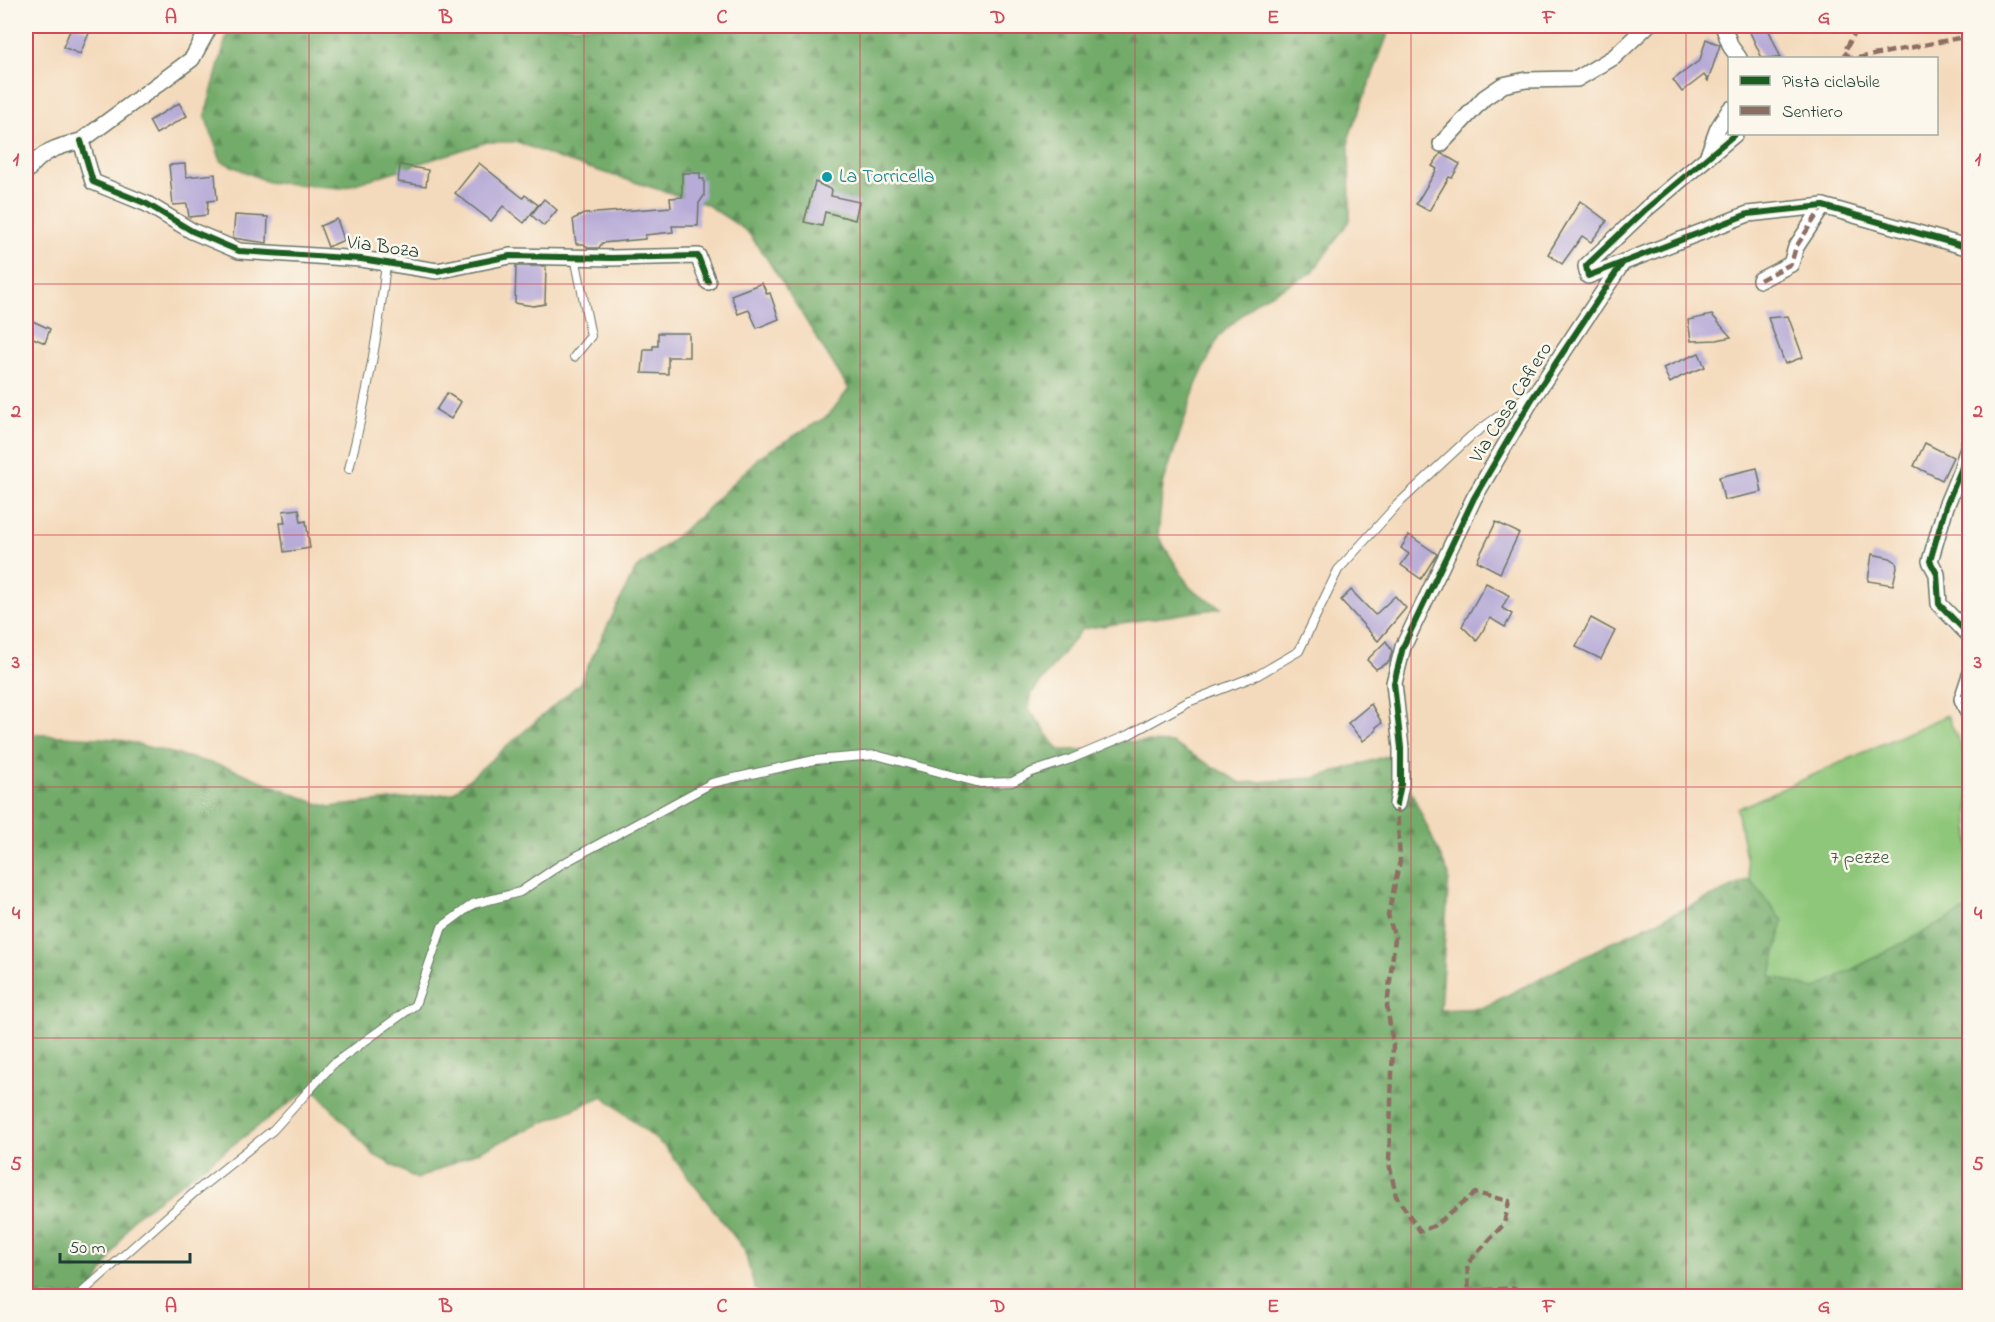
<svg xmlns="http://www.w3.org/2000/svg" width="1995" height="1322" viewBox="0 0 1995 1322" font-family="'Indie Flower',sans-serif">
  <defs>
    <pattern id="forest-firs" width="22" height="20" patternUnits="userSpaceOnUse" patternTransform="scale(1.5)"><rect width="22" height="20" fill="#73ac6a"/><path d="M5 1l3.5 6h-7zM16 11l3.5 6h-7z" fill="#5e8d58"/></pattern>
  </defs>
  <rect width="100%" height="100%" fill="#fbf7ec"/>
  <filter id="ink" filterUnits="userSpaceOnUse"><feTurbulence type="fractalNoise" baseFrequency=".0167" numOctaves="2"/><feDisplacementMap in="SourceGraphic" scale="12" xChannelSelector="R" yChannelSelector="G"/><feConvolveMatrix kernelMatrix="1 2 1 2 8 2 1 2 1" color-interpolation-filters="sRGB"/></filter>
  <filter id="wash" filterUnits="userSpaceOnUse"><feTurbulence type="fractalNoise" baseFrequency=".008" numOctaves="4" result="noise"/><feDisplacementMap in="SourceGraphic" scale="24" xChannelSelector="R" yChannelSelector="G"/><feGaussianBlur stdDeviation="1.35" result="paint"/><feColorMatrix in="noise" values="0 0 0 0 0 0 0 0 0 0 0 0 0 0 0 0 0 1.4 0 .05"/><feComposite in="paint" operator="in"/></filter>
  <g filter="url(#wash)">
    <rect width="100%" height="100%" fill="#f4dabc"/>
    <!-- forest -->
    <polygon fill="url(#forest-firs)" stroke="#49744f" stroke-width="1.5" points="234,26 1391,26 1349,137 1350,220 1312,273 1257,301 1219,336 1196,385 1163,484 1158,536 1190,588 1221,608 1082,629 1032,693 1029,709 1059,750 1090,750 1123,741 1172,743 1241,783 1315,778 1394,754 1449,875 1440,1010 1482,1008 1614,941 1750,879 1783,921 1771,976 1815,989 1969,908 1969,1296 767,1296 755,1289 744,1249 665,1147 603,1096 417,1179 374,1155 312,1087 133,1218 89,1296 26,1296 26,734 117,739 230,768 313,802 330,807 453,793 579,684 635,570 699,517 760,456 828,416 849,389 766,257 747,231 706,204 560,159 518,142 487,142 342,188 268,182 221,161 205,116 228,31"/>
    <!-- green -->
    <polygon fill="#8fc77a" stroke="#578257" stroke-width="1.5" points="1947,715 1969,764 1969,908 1815,989 1771,976 1783,921 1750,879 1737,809"/>
    <g id="blocks">
      <!-- building -->
      <g fill="#b7abd7">
        <polygon points="72,26 78,26 90,31 80,54 63,47"/>
        <polygon points="1747,26 1767,26 1781,58 1762,58"/>
        <polygon points="1706,39 1720,45 1708,81 1704,75 1682,92 1673,80 1700,60"/>
        <polygon points="179,103 187,116 156,134 149,121"/>
        <polygon points="1441,153 1460,164 1452,178 1449,177 1429,211 1416,204 1437,169 1432,166"/>
        <polygon points="479,163 523,198 525,195 538,205 524,223 503,206 491,221 455,193"/>
        <polygon points="185,164 186,177 215,174 217,200 208,201 207,215 189,217 187,204 173,205 169,165"/>
        <polygon points="400,165 428,170 426,186 398,182"/>
        <polygon points="682,173 700,173 700,179 704,179 704,196 699,203 698,226 672,226 673,232 645,235 645,239 602,243 599,248 588,248 584,244 576,244 573,219 584,214 671,207 670,198 682,197"/>
        <polygon points="815,182 832,190 831,196 859,202 855,220 825,212 822,226 804,222"/>
        <polygon points="544,199 557,210 544,226 531,215"/>
        <polygon points="1580,201 1607,221 1591,242 1582,236 1562,264 1548,254"/>
        <polygon points="235,215 268,217 267,243 233,238"/>
        <polygon points="337,219 344,240 328,247 320,226"/>
        <polygon points="516,266 546,266 545,304 533,306 515,303"/>
        <polygon points="762,283 767,294 770,293 779,319 757,328 749,310 738,314 731,295"/>
        <polygon points="1712,315 1731,337 1717,340 1691,341 1688,320"/>
        <polygon points="1788,316 1803,357 1785,364 1768,318"/>
        <polygon points="26,318 50,329 45,343 26,335"/>
        <polygon points="658,333 689,333 689,357 668,357 668,374 642,373 644,349 653,349 653,346 658,346"/>
        <polygon points="1699,353 1705,367 1682,376 1670,383 1663,368"/>
        <polygon points="447,393 461,402 451,419 436,410"/>
        <polygon points="1925,443 1953,457 1942,480 1914,466"/>
        <polygon points="1757,468 1762,492 1724,500 1719,477"/>
        <polygon points="299,509 301,522 306,521 310,548 284,552 280,523 285,523 283,511"/>
        <polygon points="1496,522 1519,533 1500,573 1477,561"/>
        <polygon points="1409,535 1437,554 1421,579 1401,565 1409,554 1401,548"/>
        <polygon points="1872,554 1890,558 1896,562 1897,567 1893,585 1868,581"/>
        <polygon points="1486,583 1509,595 1502,608 1512,614 1505,627 1490,618 1477,641 1462,626"/>
        <polygon points="1351,590 1375,615 1395,596 1406,608 1378,641 1341,600"/>
        <polygon points="1591,618 1615,631 1601,659 1576,647"/>
        <polygon points="1386,641 1392,651 1389,662 1376,669 1367,660"/>
        <polygon points="1371,704 1382,723 1376,727 1376,731 1363,741 1348,723"/>
      </g>
    </g>
  </g>
  <g filter="url(#ink)">
    <use href="#blocks" fill-opacity="0" stroke="#6a7464" stroke-width="1.5"/>
    <g fill="none" stroke-linecap="round" stroke-linejoin="round">
      <!-- service casing -->
      <g stroke="#6a7464" stroke-width="10">
        <g id="service">
          <polyline points="574,357 591,336 575,257"/>
          <path d="M349,469C366,401 379,332 386,263"/>
          <polyline points="78,1296 195,1192 273,1130 333,1064 415,1005 442,927 473,904 520,892 560,865 712,783 814,760 876,755 980,783 1012,782 1032,772 1071,759 1128,735 1188,702 1258,675 1299,651 1338,570 1397,505 1471,436 1533,391"/>
        </g>
      </g>
      <!-- minor casing -->
      <g stroke="#6a7464" stroke-width="18">
        <g id="minor">
          <polyline points="1723,26 1731,47 1739,58"/>
          <polyline points="1735,134 1645,210 1586,266 1588,276 1748,214 1823,206 1970,248"/>
          <polyline points="81,141 93,182 147,204 192,231 239,251 361,259 437,271 510,256 612,258 698,256 708,282"/>
          <polyline points="1441,144 1484,98 1503,85 1526,80 1577,79 1614,57 1647,26"/>
          <polyline points="1708,155 1718,128 1730,109"/>
          <path d="M26,172C43,151 55,147 81,141L192,59L210,26"/>
          <polyline points="1760,280 1791,264 1796,247 1823,206"/>
          <polyline points="1970,441 1961,470 1946,506 1930,561 1937,574 1939,604 1970,636"/>
          <polyline points="1970,675 1962,699 1970,717"/>
          <polyline points="1397,804 1401,784 1401,748 1394,683 1403,647 1474,498 1532,399 1623,262"/>
        </g>
      </g>
      <!-- service -->
      <use href="#service" stroke="#fff" stroke-width="8"/>
      <!-- minor -->
      <use href="#minor" stroke="#fff" stroke-width="15"/>
      <!-- quiet -->
      <g stroke="#8d6e63" stroke-width="4.5" stroke-dasharray="9 4.5" stroke-linecap="butt">
        <polyline points="1851,58 1844,52 1859,26"/>
        <polyline points="1858,58 1959,38 1970,34"/>
        <polyline points="1760,280 1791,264 1796,247 1823,206"/>
        <polyline points="1970,675 1962,699 1970,717"/>
        <polyline points="1397,804 1400,861 1388,915 1395,938 1387,1006 1393,1044 1389,1163 1396,1196 1420,1231 1434,1226 1475,1193 1509,1201 1504,1224 1467,1264 1469,1291 1515,1288 1517,1296"/>
      </g>
      <!-- cycleway casing -->
      <g stroke="#fbf7ec" stroke-width="10">
        <g id="cycleway">
          <polyline points="1735,134 1645,210 1586,266 1588,276 1748,214 1823,206 1970,248"/>
          <polyline points="81,141 93,182 147,204 192,231 239,251 361,259 437,271 510,256 612,258 698,256 708,282"/>
          <polyline points="1970,441 1961,470 1946,506 1930,561 1937,574 1939,604 1970,636"/>
          <polyline points="1397,804 1401,784 1401,748 1394,683 1403,647 1474,498 1532,399 1623,262"/>
        </g>
      </g>
      <!-- cycleway -->
      <use href="#cycleway" stroke="#1b5e20" stroke-width="6"/>
    </g>
  </g>
  <!-- grid -->
  <path fill="none" stroke="#d1495b" stroke-width="1.5" stroke-opacity="0.55" d="M309,26V1296M584,26V1296M860,26V1296M1135,26V1296M1411,26V1296M1686,26V1296M26,284H1970M26,535H1970M26,787H1970M26,1038H1970"/>
  <!-- markers -->
  <circle fill="#0f9aa8" stroke="#fbf7ec" stroke-width="2" cx="827" cy="177" r="6"/>
  <g text-anchor="middle" dominant-baseline="central" stroke-width="5" stroke-linejoin="round" paint-order="stroke">
    <!-- culture labels -->
    <g font-size="20" fill="#0d838f" stroke="#fbf7ec" text-anchor="start">
      <text x="839" y="177">La Torricella</text>
    </g>
    <!-- street labels -->
    <g font-size="20" fill="#1f3d34" stroke="#fbf7ec">
      <text transform="translate(383 248) rotate(8)">Via Boza</text>
      <text transform="translate(1512 403) rotate(-58)">Via Casa Cafiero</text>
    </g>
    <!-- park labels -->
    <g font-size="20" fill="#3b6046" stroke="#fbf7ec">
      <text x="1860" y="858">7 pezze</text>
    </g>
  </g>
  <!-- margin -->
  <rect width="1995" height="1322" fill="none" stroke="#fbf7ec" stroke-width="66"/>
  <!-- legend -->
  <rect x="1728" y="57" width="210" height="78" fill="#fbf7ec" stroke="#a3ada2" stroke-width="1.5"/>
  <rect x="1740" y="76" width="30" height="9" fill="#1b5e20" stroke="#a3ada2" stroke-width="1.5"/>
  <text x="1782" y="87" font-size="18" fill="#1f3d34">Pista ciclabile</text>
  <rect x="1740" y="106" width="30" height="9" fill="#8d6e63" stroke="#a3ada2" stroke-width="1.5"/>
  <text x="1782" y="117" font-size="18" fill="#1f3d34">Sentiero</text>
  <!-- scale -->
  <path d="M60 1253v9h130v-9" fill="none" stroke="#1f3d34" stroke-width="3"/>
  <text x="69" y="1253" font-size="18" fill="#1f3d34" stroke="#fbf7ec" stroke-width="4.5" paint-order="stroke">50 m</text>
  <rect x="33" y="33" width="1929" height="1256" fill="none" stroke="#d1495b" stroke-width="2"/>
  <g font-size="20" text-anchor="middle" font-weight="bold" fill="#d1495b">
    <text x="171" y="23">A</text>
    <text x="446" y="23">B</text>
    <text x="722" y="23">C</text>
    <text x="998" y="23">D</text>
    <text x="1273" y="23">E</text>
    <text x="1549" y="23">F</text>
    <text x="1824" y="23">G</text>
    <text x="16" y="165">1</text>
    <text x="1978" y="165">1</text>
    <text x="16" y="417">2</text>
    <text x="1978" y="417">2</text>
    <text x="16" y="668">3</text>
    <text x="1978" y="668">3</text>
    <text x="16" y="919">4</text>
    <text x="1978" y="919">4</text>
    <text x="16" y="1170">5</text>
    <text x="1978" y="1170">5</text>
    <text x="171" y="1312">A</text>
    <text x="446" y="1312">B</text>
    <text x="722" y="1312">C</text>
    <text x="998" y="1312">D</text>
    <text x="1273" y="1312">E</text>
    <text x="1549" y="1312">F</text>
    <text x="1824" y="1312">G</text>
  </g>
</svg>
